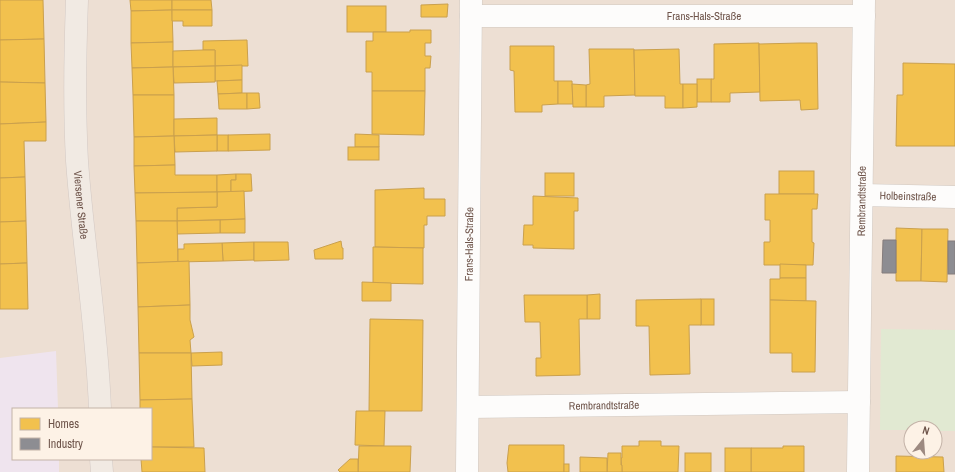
<svg xmlns="http://www.w3.org/2000/svg" width="955" height="472" viewBox="0 0 955 472" font-family="'Archivo Narrow',sans-serif">
  <rect width="100%" height="100%" fill="#f4ede6"/>
  <!-- residential -->
  <path fill="#eddfd3" fill-rule="evenodd" d="M0,0H955V472H0ZM13,409H151V459H13ZM911,428H935V452H911Z"/>
  <!-- education -->
  <polygon fill="#efe4ee" points="56,351 58,409 13,409 13,459 59,459 59,472 0,472 0,358"/>
  <!-- green -->
  <polygon fill="#e1e9d2" points="881,329 955,330 955,431 935,431 935,428 911,428 911,430 880,430"/>
  <!-- homes -->
  <g fill="#f2c14e" stroke="#caa04d">
    <polygon points="0,0 43,0 44,39 0,40"/>
    <polygon points="130,0 172,0 172,10 131,11"/>
    <polygon points="172,0 211,0 212,10 172,10"/>
    <polygon points="448,4 447,17 421,17 421,5"/>
    <rect x="347" y="6" width="39" height="26"/>
    <polygon points="172,10 173,42 131,43 131,11"/>
    <polygon points="172,10 212,10 212,26 183,26 183,21 172,21"/>
    <polygon points="410,30 431,30 431,43 425,43 425,56 431,56 430,68 425,68 425,91 372,91 372,72 366,72 366,41 373,41 373,32 410,32"/>
    <polygon points="44,39 45,83 0,82 0,40"/>
    <polygon points="247,40 248,66 215,66 215,50 203,50 203,41"/>
    <polygon points="173,42 173,67 132,68 131,43"/>
    <polygon points="759,43 760,92 730,93 730,102 711,102 711,79 714,79 714,44"/>
    <polygon points="800,43 817,43 818,109 801,110 800,100 760,101 759,44"/>
    <polygon points="510,46 554,46 554,81 558,81 558,104 542,105 542,112 515,112 514,71 510,70"/>
    <polygon points="589,49 634,49 635,95 604,96 604,107 586,107 586,85 590,84"/>
    <polygon points="679,49 680,84 683,84 683,108 665,108 665,96 635,96 634,50"/>
    <polygon points="203,50 215,50 215,66 173,67 173,51"/>
    <polygon points="903,63 955,64 955,146 896,146 897,95 903,95"/>
    <polygon points="242,65 242,80 215,81 215,66"/>
    <polygon points="215,66 215,82 174,83 173,67"/>
    <polygon points="173,67 174,95 133,95 132,68"/>
    <rect x="697" y="79" width="14" height="23"/>
    <polygon points="242,80 242,93 218,94 217,81"/>
    <polygon points="558,81 572,81 573,104 558,104"/>
    <polygon points="0,82 45,83 46,122 0,124"/>
    <polygon points="572,84 586,85 586,107 573,107"/>
    <polygon points="683,84 697,84 697,107 683,108"/>
    <polygon points="372,91 425,91 424,135 372,134"/>
    <polygon points="242,93 247,93 247,109 219,109 218,94"/>
    <polygon points="247,93 259,93 260,108 247,109"/>
    <polygon points="133,95 174,95 174,136 134,137"/>
    <polygon points="217,118 217,135 174,136 174,119"/>
    <polygon points="46,122 46,141 24,141 25,177 0,178 0,124"/>
    <polygon points="270,134 270,150 228,151 228,135"/>
    <polygon points="355,134 379,135 379,147 355,147"/>
    <rect x="217" y="135" width="11" height="16"/>
    <polygon points="217,135 217,151 175,152 174,136"/>
    <polygon points="174,136 175,165 134,166 134,137"/>
    <rect x="348" y="147" width="31" height="13"/>
    <polygon points="175,165 175,175 217,175 217,192 135,193 134,166"/>
    <rect x="779" y="171" width="35" height="23"/>
    <rect x="545" y="173" width="29" height="23"/>
    <polygon points="236,174 236,180 231,180 231,192 217,192 217,175"/>
    <polygon points="236,174 251,174 252,191 231,192 231,180 236,180"/>
    <polygon points="25,177 26,221 0,222 0,178"/>
    <polygon points="424,188 424,199 445,199 445,216 427,216 427,225 424,225 424,248 375,247 375,190"/>
    <polygon points="244,191 245,219 177,221 177,208 217,207 217,192"/>
    <polygon points="217,192 217,207 177,208 177,221 136,221 135,193"/>
    <polygon points="765,194 818,194 817,209 812,209 812,242 814,243 813,265 764,265 764,242 770,242 770,220 765,220"/>
    <polygon points="533,196 578,198 578,211 574,211 574,249 533,248 533,245 523,245 524,225 533,225"/>
    <polygon points="245,219 245,233 220,233 220,220"/>
    <polygon points="220,220 220,233 177,234 177,221"/>
    <polygon points="26,221 27,263 0,264 0,222"/>
    <polygon points="136,221 177,221 178,262 137,263"/>
    <polygon points="896,228 922,229 921,281 896,281"/>
    <polygon points="922,229 948,229 947,282 921,281"/>
    <polygon points="341,241 342,248 343,248 343,259 315,259 314,250"/>
    <polygon points="254,242 254,260 223,261 222,243"/>
    <polygon points="254,242 288,242 289,260 254,261"/>
    <polygon points="222,243 223,261 178,262 178,249 184,249 184,244"/>
    <polygon points="373,247 423,248 423,284 373,283"/>
    <polygon points="189,261 190,305 138,307 137,263"/>
    <polygon points="27,263 28,309 0,309 0,264"/>
    <polygon points="780,264 806,265 806,278 780,278"/>
    <polygon points="780,278 806,278 806,301 770,300 770,279 780,279"/>
    <polygon points="362,282 391,283 391,301 362,301"/>
    <polygon points="600,294 600,319 587,319 587,295"/>
    <polygon points="524,295 587,295 587,319 579,319 580,375 536,376 536,358 541,358 540,322 525,322"/>
    <rect x="701" y="299" width="13" height="26"/>
    <polygon points="701,299 701,325 689,325 690,374 650,375 649,326 636,326 636,300"/>
    <polygon points="770,300 816,301 815,372 792,372 792,353 770,353"/>
    <polygon points="190,305 190,320 194,337 190,340 191,353 139,353 138,307"/>
    <polygon points="370,319 423,320 422,411 369,411"/>
    <polygon points="222,352 222,365 192,366 191,353"/>
    <polygon points="139,353 191,353 192,399 140,400"/>
    <polygon points="192,399 194,447 151,447 151,409 140,409 140,400"/>
    <polygon points="356,411 385,411 384,446 355,445"/>
    <polygon points="639,441 661,441 661,446 679,446 678,472 622,472 621,458 622,458 622,446 639,446"/>
    <polygon points="509,445 564,445 564,472 508,472 507,463"/>
    <polygon points="359,446 411,446 410,472 358,472"/>
    <polygon points="783,446 804,446 804,472 751,472 751,448 783,448"/>
    <polygon points="151,447 204,448 205,472 142,472 141,459 151,459"/>
    <rect x="725" y="448" width="26" height="24"/>
    <polygon points="608,453 621,453 621,465 622,465 622,472 607,472"/>
    <rect x="685" y="453" width="26" height="19"/>
    <polygon points="896,456 943,457 944,472 896,472"/>
    <polygon points="580,457 607,458 607,472 580,472"/>
    <polygon points="350,459 358,459 358,472 340,472 338,470"/>
    <rect x="564" y="464" width="5" height="8"/>
  </g>
  <!-- industry -->
  <g fill="#8d8d92" stroke="#847c7c">
    <polygon points="883,240 896,240 896,273 882,273"/>
    <rect x="948" y="241" width="7" height="33"/>
  </g>
  <g fill="none" stroke-linecap="round" stroke-linejoin="round">
    <!-- minor casing -->
    <g stroke="#d1c9c2" stroke-width="23">
      <g id="minor">
        <path id="s1" d="M471,16H864"/>
        <path id="s2" d="M862,195L955,197"/>
        <path id="s3" d="M468,407L859,402"/>
        <path id="s4" d="M467,472L471,0"/>
        <path id="s5" d="M858,472L864,0"/>
      </g>
    </g>
    <!-- major casing -->
    <g stroke="#d3c9c4" stroke-width="23">
      <g id="major">
        <path id="s6" d="M77,0C75,54 74,107 77,161C83,244 97,326 100,409"/>
        <polyline points="101,459 102,472"/>
      </g>
    </g>
    <!-- minor -->
    <use href="#minor" stroke="#fdfcfb" stroke-width="22"/>
    <!-- major -->
    <use href="#major" stroke="#f1eae3" stroke-width="22"/>
  </g>
  <g text-anchor="middle" dominant-baseline="central" stroke-width="4" stroke-linejoin="round" paint-order="stroke">
    <!-- street labels -->
    <g font-size="11" fill="#6e544a" stroke="#fdf2e6">
      <text stroke="none"><textPath href="#s1" startOffset="233">Frans-Hals-Straße</textPath></text>
      <text stroke="none"><textPath href="#s2" startOffset="46">Holbeinstraße</textPath></text>
      <text stroke="none"><textPath href="#s5" startOffset="271">Rembrandtstraße</textPath></text>
      <text stroke="none"><textPath href="#s6" startOffset="205">Viersener Straße</textPath></text>
      <text stroke="none"><textPath href="#s4" startOffset="228">Frans-Hals-Straße</textPath></text>
      <text stroke="none"><textPath href="#s3" startOffset="136">Rembrandtstraße</textPath></text>
    </g>
  </g>
  <!-- legend -->
  <rect x="12" y="408" width="140" height="52" fill="#fdf2e6" stroke="#c4b3a8"/>
  <rect x="20" y="418" width="20" height="12" fill="#f2c14e" stroke="#c4b3a8"/>
  <text x="48" y="428" font-size="12" fill="#6e544a">Homes</text>
  <rect x="20" y="438" width="20" height="12" fill="#8d8d92" stroke="#c4b3a8"/>
  <text x="48" y="448" font-size="12" fill="#6e544a">Industry</text>
  <!-- north arrow -->
  <g transform="translate(923 440) rotate(17)"><circle r="19" fill="#fdf2e6" stroke="#c4b3a8"/>
  <path d="M0-3L7 15L0 10L-7 15Z" fill="#9d8a81"/>
  <text y="-6" font-size="11" font-weight="bold" text-anchor="middle" fill="#6e544a">N</text>
  </g>
</svg>
